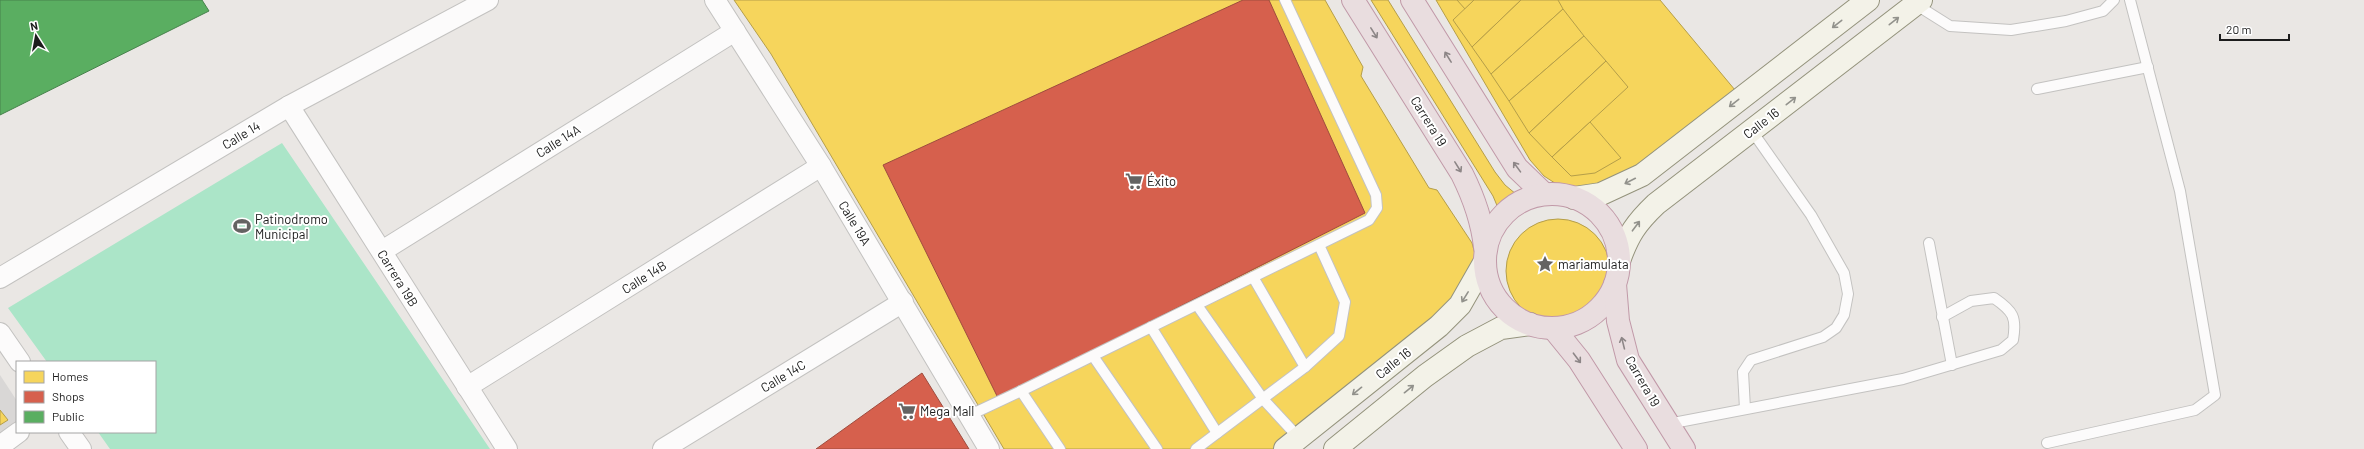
<svg xmlns="http://www.w3.org/2000/svg" width="2364" height="449" viewBox="0 0 2364 449" font-family="Barlow,sans-serif">
  <rect width="100%" height="100%" fill="#eae7e4"/>
  <!-- residential -->
  <polygon fill="#d9d7d6" points="0,375 17,401 17,432 0,448"/>
  <!-- pitch -->
  <polygon fill="#abe5c8" points="282,143 490,449 110,449 98,432 155,432 155,362 47,362 8,308"/>
  <!-- homes -->
  <g fill="#f6d55c" stroke="#b59e49">
    <polygon points="734,0 1325,0 1363,67 1361,76 1429,188 1437,190 1472,243 1477,261 1467,288 1279,449 1004,449 771,54"/>
    <polygon points="1371,0 1388,0 1495,172 1505,185 1522,199 1501,215 1493,196"/>
    <polygon points="1436,0 1660,0 1735,90 1633,176 1574,191 1561,187 1544,176 1530,160"/>
    <polygon points="1457,0 1474,0 1465,9"/>
    <polygon points="1474,0 1521,0 1472,47 1453,20"/>
    <polygon points="1521,0 1558,0 1563,9 1491,74 1472,47"/>
    <polygon points="1563,9 1584,36 1509,101 1491,74"/>
    <polygon points="1584,36 1606,61 1529,133 1509,101"/>
    <polygon points="1606,61 1628,87 1552,157 1529,133"/>
    <polygon points="1590,122 1621,158 1595,173 1571,176 1552,157"/>
    <circle cx="1558" cy="271" r="52"/>
    <polygon points="0,410 8,420 0,425"/>
  </g>
  <!-- shops -->
  <g fill="#d6604d" stroke="#9e4c3e">
    <polygon points="1243,0 1269,0 1365,213 998,398 883,165"/>
    <polygon points="922,373 969,449 816,449"/>
  </g>
  <!-- public -->
  <polygon fill="#5aae61" stroke="#47824c" points="0,0 202,0 209,11 0,115"/>
  <g fill="none" stroke-linecap="round" stroke-linejoin="round">
    <!-- lane casing -->
    <g stroke="#c3c2c0" stroke-width="12">
      <g id="lane">
        <polyline points="1915,4 1950,26 2011,30 2066,21 2103,11 2114,0"/>
        <polyline points="2037,89 2148,67"/>
        <polyline points="1929,243 1952,365"/>
        <polyline points="1253,277 1305,367"/>
        <polyline points="1197,305 1263,399 1299,438"/>
        <polyline points="1151,327 1217,433"/>
        <polyline points="1093,356 1157,449"/>
        <polyline points="1745,409 1743,372 1751,360 1823,337 1836,328 1844,315 1848,294 1844,273 1811,215 1752,131"/>
        <polyline points="970,415 1021,391"/>
        <path d="M1668,424L1903,379L2001,350L2013,340C2017,317 2013,311 1994,298L1971,301L1942,317"/>
        <polyline points="2047,443 2195,410 2215,395 2180,191 2130,0"/>
        <polyline points="1060,449 1021,391 1369,220 1377,208 1376,195 1285,0"/>
        <polyline points="1196,449 1305,367 1339,336 1345,302 1319,245"/>
      </g>
    </g>
    <!-- street casing -->
    <g stroke="#c3c2c0" stroke-width="22">
      <g id="street">
        <polyline points="715,0 821,166 989,449"/>
        <polyline points="289,106 507,449"/>
        <polyline points="382,251 735,31"/>
        <polyline points="0,278 289,106 488,0"/>
        <polyline points="0,333 20,362"/>
        <polyline points="467,387 821,166"/>
        <polyline points="69,432 81,449"/>
        <polyline points="0,446 19,432"/>
        <polyline points="663,449 903,302"/>
      </g>
    </g>
    <!-- secondary casing -->
    <g stroke="#94937c" stroke-width="24">
      <g id="secondary">
        <polyline points="1574,198 1601,194 1642,175 1868,0"/>
        <path d="M1619,261C1628,235 1636,223 1656,204L1921,0"/>
        <polyline points="1285,449 1439,326 1460,305 1484,263"/>
        <polyline points="1335,449 1425,376 1467,346 1501,328 1530,324"/>
      </g>
    </g>
    <!-- highway casing -->
    <g stroke="#c199a8" stroke-width="24">
      <g id="highway">
        <path d="M1353,0L1462,174C1474,198 1482,220 1485,247"/>
        <polyline points="1412,0 1517,168 1544,194"/>
        <circle cx="1552" cy="261" r="67"/>
        <polyline points="1615,284 1618,321 1628,360 1684,449"/>
        <polyline points="1553,328 1579,360 1636,449"/>
      </g>
    </g>
    <!-- lane -->
    <use href="#lane" stroke="#fcfbfb" stroke-width="10"/>
    <!-- street -->
    <use href="#street" stroke="#fcfbfb" stroke-width="20"/>
    <!-- secondary -->
    <use href="#secondary" stroke="#f3f2e8" stroke-width="22"/>
    <!-- highway -->
    <use href="#highway" stroke="#e9dddf" stroke-width="22"/>
  </g>
  <!-- one-way arrows -->
  <defs><path id="oneway-shaft" d="M-6 0H5M1.5-3L5.5 0L1.5 3" fill="none" stroke-width="1.6" stroke-linecap="round" stroke-linejoin="round"/></defs>
  <g stroke="#92928c">
    <use href="#oneway-shaft" transform="translate(1894 21) rotate(-38)"/>
    <use href="#oneway-shaft" transform="translate(1837 24) rotate(142)"/>
    <use href="#oneway-shaft" transform="translate(1791 101) rotate(-38)"/>
    <use href="#oneway-shaft" transform="translate(1734 103) rotate(142)"/>
    <use href="#oneway-shaft" transform="translate(1630 181) rotate(153)"/>
    <use href="#oneway-shaft" transform="translate(1636 226) rotate(-53)"/>
    <use href="#oneway-shaft" transform="translate(1465 297) rotate(122)"/>
    <use href="#oneway-shaft" transform="translate(1409 389) rotate(-39)"/>
    <use href="#oneway-shaft" transform="translate(1357 391) rotate(141)"/>
  </g>
  <g stroke="#8d8687">
    <use href="#oneway-shaft" transform="translate(1374 33) rotate(58)"/>
    <use href="#oneway-shaft" transform="translate(1448 57) rotate(-122)"/>
    <use href="#oneway-shaft" transform="translate(1458 167) rotate(58)"/>
    <use href="#oneway-shaft" transform="translate(1517 167) rotate(-126)"/>
    <use href="#oneway-shaft" transform="translate(1623 343) rotate(-104)"/>
    <use href="#oneway-shaft" transform="translate(1577 358) rotate(53)"/>
  </g>
  <!-- icons -->
  <defs>
    <g id="supermarket-bare" transform="scale(1.38)"><path d="M-6-5.5h2.5l.6 2H6L4.5 2H-2.5L-4.4-4H-6ZM-1.5 3.2a1.3 1.3 0 1 0 .1 0ZM3 3.2a1.3 1.3 0 1 0 .1 0Z" fill="#646362" stroke="#fff" stroke-width="2.5" paint-order="stroke"/></g>
    <g id="stadium-bare" transform="scale(1.38)"><path d="M0-5a6.5 5 0 1 0 0 10a6.5 5 0 1 0 0-10ZM-3.5-1.8h7v3.6h-7Z" fill="#646362" stroke="#fff" stroke-width="2.5" paint-order="stroke"/></g>
    <g id="sight-bare" transform="scale(1.38)"><path d="M0-6L1.8-2.2L6-1.7L2.9 1.2L3.7 5.4L0 3.3L-3.7 5.4L-2.9 1.2L-6-1.7L-1.8-2.2Z" fill="#646362" stroke="#fff" stroke-width="2.5" paint-order="stroke"/></g>
  </defs>
  <g fill-rule="evenodd">
    <use href="#supermarket-bare" x="1134" y="181"/>
    <use href="#stadium-bare" x="242" y="226"/>
    <use href="#sight-bare" x="1545" y="264"/>
    <use href="#supermarket-bare" x="907" y="411"/>
  </g>
  <g text-anchor="middle" dominant-baseline="central" stroke-width="4" stroke-linejoin="round" paint-order="stroke">
    <!-- street labels -->
    <g font-size="13" fill="#1c1c1c" stroke="#fff">
      <text transform="translate(1429 121) rotate(58)">Carrera 19</text>
      <text transform="translate(1761 123) rotate(-38)">Calle 16</text>
      <text transform="translate(241 135) rotate(-31)">Calle 14</text>
      <text transform="translate(558 141) rotate(-32)">Calle 14A</text>
      <text transform="translate(855 223) rotate(59)">Calle 19A</text>
      <text transform="translate(644 277) rotate(-32)">Calle 14B</text>
      <text transform="translate(398 278) rotate(58)">Carrera 19B</text>
      <text transform="translate(1393 363) rotate(-39)">Calle 16</text>
      <text transform="translate(783 376) rotate(-31)">Calle 14C</text>
      <text transform="translate(1643 381) rotate(60)">Carrera 19</text>
    </g>
    <!-- poi labels -->
    <g font-size="13" fill="#1c1c1c" stroke="#fff" text-anchor="start">
      <text x="1147" y="181">Éxito</text>
      <text x="255" y="219">Patinodromo<tspan x="255" dy="15">Municipal</tspan></text>
      <text x="1558" y="264">mariamulata</text>
      <text x="920" y="411">Mega Mall</text>
    </g>
  </g>
  <!-- legend -->
  <rect x="16" y="361" width="140" height="72" fill="#ffffff" stroke="#a4a4a4"/>
  <rect x="24" y="371" width="20" height="12" fill="#f6d55c" stroke="#a4a4a4"/>
  <text x="52" y="381" font-size="12" fill="#1c1c1c">Homes</text>
  <rect x="24" y="391" width="20" height="12" fill="#d6604d" stroke="#a4a4a4"/>
  <text x="52" y="401" font-size="12" fill="#1c1c1c">Shops</text>
  <rect x="24" y="411" width="20" height="12" fill="#5aae61" stroke="#a4a4a4"/>
  <text x="52" y="421" font-size="12" fill="#1c1c1c">Public</text>
  <!-- north arrow -->
  <g transform="translate(36 36) rotate(349)" stroke="#ffffff" stroke-width="3" paint-order="stroke">
  <path d="M0-3L7 15L0 10L-7 15Z" fill="#1c1c1c"/>
  <text y="-6" font-size="11" font-weight="bold" text-anchor="middle" fill="#1c1c1c">N</text>
  </g>
  <!-- scale -->
  <path d="M2220 34v6h69v-6" fill="none" stroke="#1c1c1c" stroke-width="2"/>
  <text x="2226" y="34" font-size="12" fill="#1c1c1c" stroke="#ffffff" stroke-width="3" paint-order="stroke">20 m</text>
</svg>
